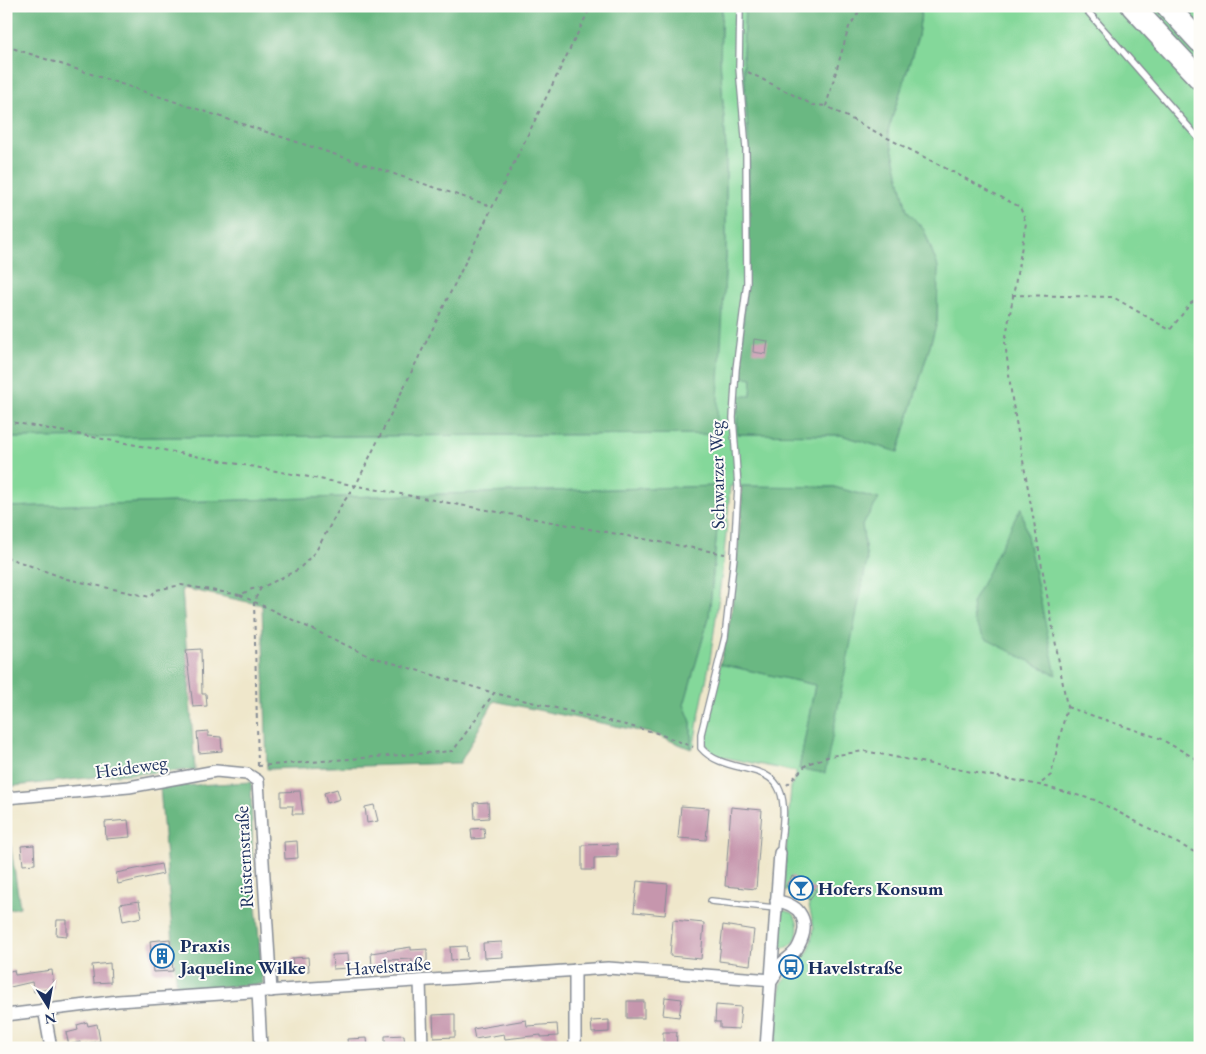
<svg xmlns="http://www.w3.org/2000/svg" width="1206" height="1054" viewBox="0 0 1206 1054" font-family="'EB Garamond',serif">
  <rect width="100%" height="100%" fill="#fdfcf7"/>
  <filter id="ink" filterUnits="userSpaceOnUse"><feTurbulence type="fractalNoise" baseFrequency=".02" numOctaves="2"/><feDisplacementMap in="SourceGraphic" scale="10" xChannelSelector="R" yChannelSelector="G"/><feConvolveMatrix kernelMatrix="1 2 1 2 8 2 1 2 1" color-interpolation-filters="sRGB"/></filter>
  <filter id="wash" filterUnits="userSpaceOnUse"><feTurbulence type="fractalNoise" baseFrequency=".0096" numOctaves="4" result="noise"/><feDisplacementMap in="SourceGraphic" scale="20" xChannelSelector="R" yChannelSelector="G"/><feGaussianBlur stdDeviation="1.12" result="paint"/><feColorMatrix in="noise" values="0 0 0 0 0 0 0 0 0 0 0 0 0 0 0 0 0 1.4 0 .05"/><feComposite in="paint" operator="in"/></filter>
  <g filter="url(#wash)">
    <rect width="100%" height="100%" fill="#efe7cb"/>
    <!-- green -->
    <g fill="#84d89a" stroke="#50847c">
      <path d="M722,6H745L743,54L749,147L748,259L739,376L752,377L751,397L738,396V434L841,435L898,452L937,322L938,267L924,230L907,211L888,131L918,36L922,6H1200V1048H775L781,984L809,950L814,928L808,901L783,889L791,787L797,772L718,756L712,753L705,743L720,664L815,685L799,769L867,561L862,525L878,499L834,487L730,486C726,547 718,606 709,666C704,693 698,718 694,745L691,749V722L684,705L709,617L719,508L717,486L6,507V438L715,434L726,257V149L720,59Z"/>
      <path d="M782,910L793,913C802,926 799,949 780,948Z"/>
    </g>
    <!-- forest -->
    <g fill="#6bb882" stroke="#437470">
      <polygon points="6,6 722,6 720,59 726,149 726,257 716,434 6,438"/>
      <polygon points="745,6 922,6 918,36 888,131 907,211 924,230 938,267 937,322 898,452 841,435 737,434 738,396 751,396 752,378 739,376 748,259 749,147 743,54"/>
      <polygon points="717,486 719,508 709,617 684,705 691,722 691,749 654,734 494,701 460,763 267,769 262,605 182,588 195,770 113,775 6,787 6,507"/>
      <polygon points="741,486 834,487 879,499 862,525 867,561 825,773 799,769 815,685 720,664 731,616 742,504"/>
      <polygon points="1021,507 1056,675 986,639 974,621 972,603"/>
      <polygon points="251,782 253,873 263,984 177,990 160,787"/>
      <polygon points="6,816 20,907 6,910"/>
    </g>
    <g id="blocks">
      <!-- building -->
      <g fill="#c696ad">
        <polygon points="754,339 768,341 766,354 753,352"/>
        <polygon points="201,649 202,694 206,694 207,706 193,707 186,650"/>
        <polygon points="208,731 208,736 221,737 222,751 199,753 197,732"/>
        <polygon points="337,789 340,799 327,803 324,793"/>
        <polygon points="300,791 303,814 292,814 293,806 281,806 281,792"/>
        <polygon points="488,802 489,818 475,819 474,803"/>
        <polygon points="374,805 378,821 367,823 365,807"/>
        <polygon points="681,806 709,808 706,840 678,838"/>
        <polygon points="731,807 762,810 756,889 725,886"/>
        <polygon points="128,820 130,837 106,839 105,822"/>
        <polygon points="484,828 485,838 472,839 471,829"/>
        <polygon points="297,841 298,858 285,859 284,842"/>
        <polygon points="617,844 617,857 594,858 594,870 582,870 582,845"/>
        <polygon points="34,845 35,864 23,865 21,846"/>
        <polygon points="161,864 163,874 118,884 116,873"/>
        <polygon points="792,876 816,890 810,900 786,886"/>
        <polygon points="637,881 668,884 665,915 634,912"/>
        <polygon points="139,901 142,917 123,921 120,904"/>
        <polygon points="57,920 67,920 67,936 56,935"/>
        <polygon points="673,920 704,923 701,959 670,956"/>
        <polygon points="723,925 754,930 750,965 719,961"/>
        <polygon points="170,939 173,971 153,972 150,941"/>
        <polygon points="502,942 503,957 484,958 483,943"/>
        <polygon points="466,946 467,959 451,960 450,947"/>
        <polygon points="411,947 411,950 427,949 427,962 412,964 412,959 388,960 388,965 372,966 371,953"/>
        <polygon points="348,954 349,968 333,969 332,955"/>
        <polygon points="308,957 309,971 293,972 292,958"/>
        <polygon points="110,963 111,982 94,983 92,965"/>
        <polygon points="14,970 15,975 52,970 54,988 34,992 32,982 6,988 6,972"/>
        <polygon points="665,997 682,999 679,1017 663,1015"/>
        <rect x="627" y="1001" width="17" height="17"/>
        <polygon points="716,1005 741,1007 739,1029 720,1028 720,1022 715,1022"/>
        <polygon points="455,1014 455,1037 434,1038 433,1015"/>
        <polygon points="526,1020 527,1026 557,1024 558,1036 541,1037 541,1035 505,1039 504,1034 475,1039 473,1029"/>
        <polygon points="609,1020 609,1032 592,1033 591,1021"/>
        <polygon points="87,1022 88,1026 97,1024 100,1041 81,1045 80,1042 69,1045 66,1033 78,1030 77,1025"/>
        <polygon points="663,1032 677,1032 676,1048 663,1048"/>
        <polygon points="404,1035 405,1048 385,1048 385,1036"/>
        <polygon points="367,1038 368,1048 348,1048 347,1039"/>
      </g>
    </g>
  </g>
  <g filter="url(#ink)">
    <use href="#blocks" fill-opacity="0" stroke="#858b94" stroke-width="1"/>
    <g fill="none" stroke-linecap="round" stroke-linejoin="round">
      <!-- lane casing -->
      <g stroke="#858b94" stroke-width="8">
        <g id="lane">
          <path d="M740,6L739,68L746,148L747,283L736,369L733,418L738,486L734,557L725,637L701,734V748C723,774 770,762 780,791C787,808 781,834 780,853"/>
          <polyline points="1083,6 1200,140"/>
          <polyline points="711,901 775,908"/>
        </g>
      </g>
      <!-- street casing -->
      <g stroke="#858b94" stroke-width="14">
        <g id="street">
          <polyline points="6,798 129,787 216,771 247,774 258,781 271,991"/>
          <path d="M773,979C776,973 779,967 783,962C789,957 796,953 799,945C811,922 801,904 776,901"/>
          <polyline points="420,981 422,1048"/>
          <polyline points="258,992 261,1048"/>
          <polyline points="44,1009 51,1048"/>
          <polyline points="6,1015 118,1001 608,968 772,980"/>
          <polyline points="575,1048 575,970"/>
          <polyline points="766,1048 780,853"/>
        </g>
      </g>
      <!-- highway casing -->
      <g stroke="#858b94" stroke-width="24">
        <g id="highway">
          <polyline points="1132,6 1200,79"/>
          <polyline points="1167,6 1200,42"/>
        </g>
      </g>
      <!-- path -->
      <g stroke="#858b94" stroke-width="2" stroke-dasharray="4 4" stroke-linecap="butt">
        <polyline points="863,6 849,27 826,106 1020,207 1026,223 1005,342 1012,399 1067,707 1051,775 1039,785"/>
        <polyline points="6,46 491,206"/>
        <polyline points="748,72 813,105 826,106"/>
        <polyline points="1012,295 1113,297 1170,330 1191,303 1200,298"/>
        <polyline points="6,421 725,554"/>
        <polyline points="6,557 67,579 150,597 156,590 181,585 240,595 252,589 261,588 299,569 316,551 342,504 356,485 591,6"/>
        <polyline points="240,595 369,656 494,693"/>
        <polyline points="1067,707 1159,738 1200,761"/>
        <polyline points="258,766 453,751 494,693 654,732 693,747"/>
        <polyline points="258,766 254,601 261,588"/>
        <polyline points="787,785 807,764 830,756 864,751 1039,785 1095,800 1200,855"/>
      </g>
      <!-- lane -->
      <use href="#lane" stroke="#fff" stroke-width="5.5"/>
      <!-- street -->
      <use href="#street" stroke="#fff" stroke-width="11"/>
      <!-- highway -->
      <use href="#highway" stroke="#fff" stroke-width="21"/>
    </g>
  </g>
  <!-- icons -->
  <defs>
    <g id="bar-ring" transform="scale(1.25)"><circle r="9.5" fill="#fdfcf7" stroke="#1f6fb2" stroke-width="1.5"/><path d="M-6-5H6L.8 .8V4.5H3.5V6h-7V4.5H-.8V.8Z" fill="#1f6fb2"/></g>
    <g id="building-ring" transform="scale(1.25)"><circle r="9.5" fill="#fdfcf7" stroke="#1f6fb2" stroke-width="1.5"/><path d="M-4-6H4V6H1V3H-1V6H-4ZM-2.5-4.3h1.7v1.8h-1.7ZM.8-4.3h1.7v1.8H.8ZM-2.5-1h1.7V.8h-1.7ZM.8-1h1.7V.8H.8Z" fill="#1f6fb2"/></g>
    <g id="bus-ring" transform="scale(1.25)"><circle r="9.5" fill="#fdfcf7" stroke="#1f6fb2" stroke-width="1.5"/><path d="M-5-6H5V4H4V6H2V4H-2V6H-4V4H-5ZM-3.5-4V0h7V-4ZM-3.5 1.2v1.5H-2V1.2ZM2 1.2v1.5H3.5V1.2Z" fill="#1f6fb2"/></g>
  </defs>
  <g fill-rule="evenodd">
    <use href="#bar-ring" x="801" y="888"/>
    <use href="#building-ring" x="162" y="956"/>
    <use href="#bus-ring" x="791" y="967"/>
  </g>
  <g text-anchor="middle" dominant-baseline="central" stroke-width="4" stroke-linejoin="round" paint-order="stroke">
    <!-- street labels -->
    <g font-size="19" fill="#1b2f5e" stroke="#fdfcf7">
      <text transform="translate(717 475) rotate(-91)">Schwarzer Weg</text>
      <text transform="translate(131 767) rotate(-8)">Heideweg</text>
      <text transform="translate(244 857) rotate(-93)">Rüsternstraße</text>
      <text transform="translate(388 966) rotate(-4)">Havelstraße</text>
    </g>
    <!-- poi labels -->
    <g font-size="19" font-weight="bold" fill="#1b2f5e" stroke="#fdfcf7" text-anchor="start">
      <text x="818" y="888">Hofers Konsum</text>
      <text x="180" y="945">Praxis<tspan x="180" dy="22">Jaqueline Wilke</tspan></text>
      <text x="808" y="967">Havelstraße</text>
    </g>
  </g>
  <!-- margin -->
  <rect width="1206" height="1054" fill="none" stroke="#fdfcf7" stroke-width="25"/>
  <!-- north arrow -->
  <g transform="translate(48 1006) rotate(169)" stroke="#fdfcf7" stroke-width="4" paint-order="stroke">
  <path d="M0-4L9 19L0 12L-9 19Z" fill="#1b2f5e"/>
  <text y="-8" font-size="14" font-weight="bold" text-anchor="middle" fill="#1b2f5e">N</text>
  </g>
</svg>
